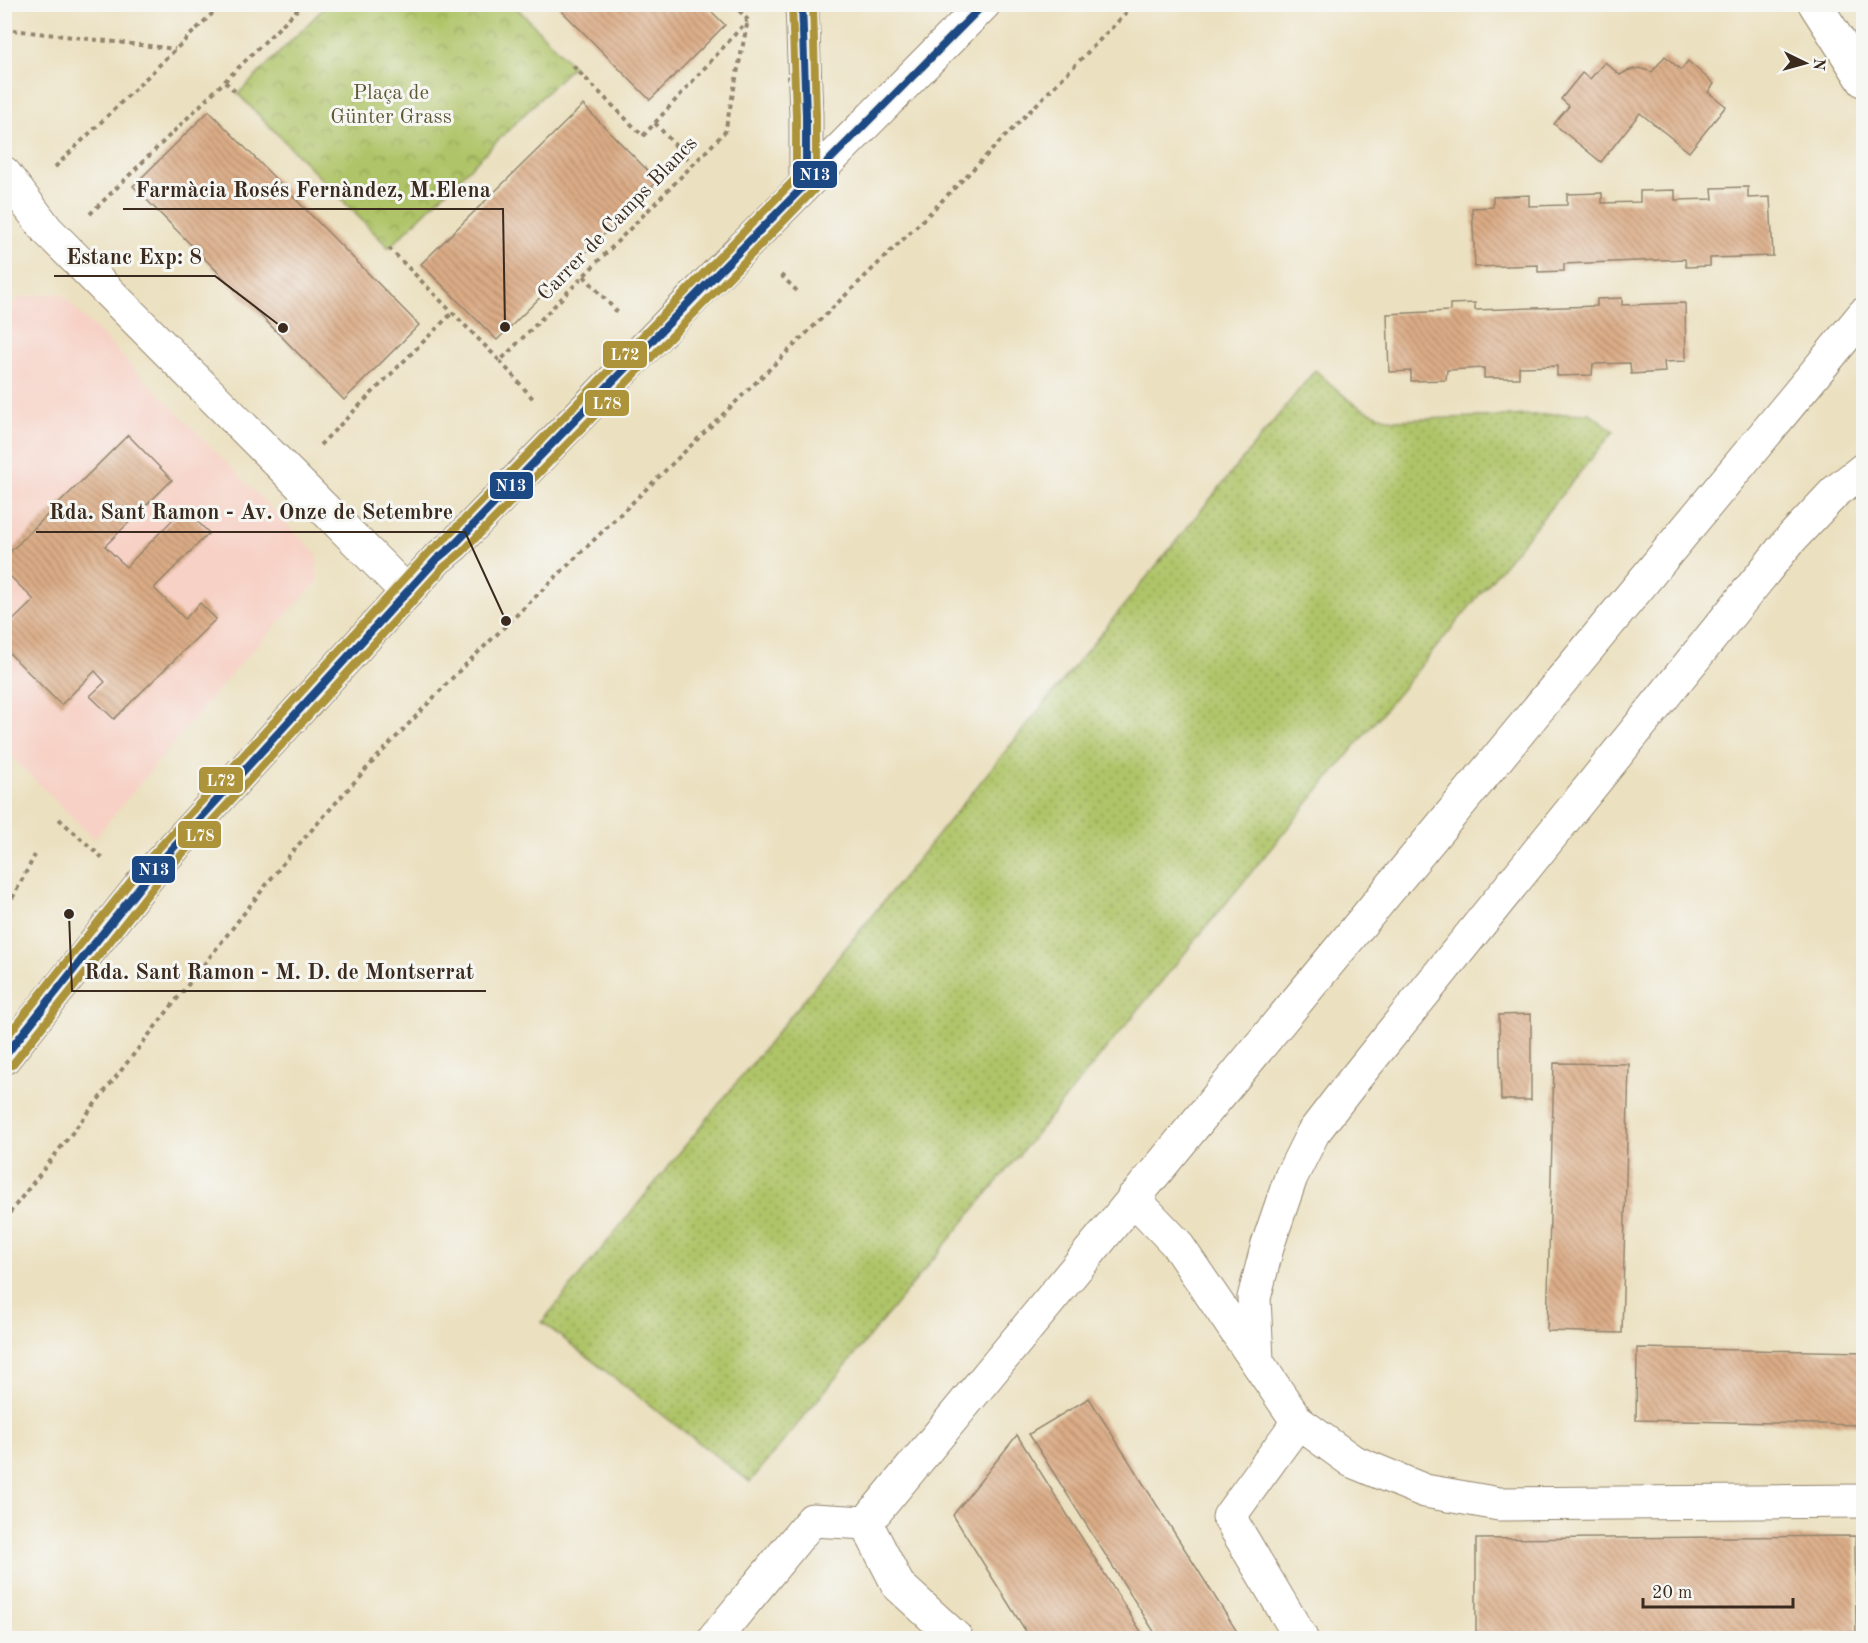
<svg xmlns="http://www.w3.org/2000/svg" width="1868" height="1643" viewBox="0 0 1868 1643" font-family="'Old Standard TT',serif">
  <defs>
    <pattern id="grass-dots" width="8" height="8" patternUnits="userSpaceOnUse" patternTransform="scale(1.5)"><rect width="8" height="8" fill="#afc468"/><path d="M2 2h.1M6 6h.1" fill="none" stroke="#909f55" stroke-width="1.8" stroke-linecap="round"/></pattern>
    <pattern id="park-crowns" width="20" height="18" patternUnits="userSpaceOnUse" patternTransform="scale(1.5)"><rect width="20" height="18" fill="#afc468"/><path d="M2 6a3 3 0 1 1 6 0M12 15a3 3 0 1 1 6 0" fill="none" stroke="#909f55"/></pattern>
    <pattern id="building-back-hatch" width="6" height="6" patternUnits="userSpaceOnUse" patternTransform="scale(1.5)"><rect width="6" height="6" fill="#dbac86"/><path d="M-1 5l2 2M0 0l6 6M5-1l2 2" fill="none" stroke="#b38c6d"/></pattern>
  </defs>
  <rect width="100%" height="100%" fill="#f6f6f2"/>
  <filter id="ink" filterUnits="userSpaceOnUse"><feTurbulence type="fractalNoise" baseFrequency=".0167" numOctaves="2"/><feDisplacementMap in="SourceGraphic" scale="12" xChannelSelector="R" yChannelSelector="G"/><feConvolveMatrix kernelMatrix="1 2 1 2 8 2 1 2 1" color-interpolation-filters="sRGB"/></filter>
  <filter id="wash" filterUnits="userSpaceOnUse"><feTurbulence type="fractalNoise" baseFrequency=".008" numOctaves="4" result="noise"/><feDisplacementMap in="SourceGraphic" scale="24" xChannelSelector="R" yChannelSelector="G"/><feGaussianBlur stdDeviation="1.35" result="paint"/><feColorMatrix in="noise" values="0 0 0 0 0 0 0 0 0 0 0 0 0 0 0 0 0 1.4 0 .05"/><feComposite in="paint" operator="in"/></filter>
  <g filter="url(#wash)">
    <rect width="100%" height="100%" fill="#ebe0bf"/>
    <!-- built -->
    <polygon fill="#f7d1c6" points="60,293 317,555 317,582 235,669 94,839 5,750 5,312 20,297"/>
    <!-- grass -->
    <path fill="url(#grass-dots)" stroke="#757743" stroke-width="1.5" d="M1315,370C1342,394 1357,412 1394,420L1590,413L1614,431L750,1482L542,1322Z"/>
    <!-- park -->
    <polygon fill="url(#park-crowns)" stroke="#757743" stroke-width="1.5" points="327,5 514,5 573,66 389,248 238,94"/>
    <g id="blocks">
      <!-- building -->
      <g fill="url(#building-back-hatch)">
        <polygon points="556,5 705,5 725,25 650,100"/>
        <polygon points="1665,56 1681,70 1688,61 1714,84 1708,92 1726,106 1689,152 1640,113 1601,162 1554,124 1569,106 1561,99 1582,73 1590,79 1605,62 1620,75 1627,71 1639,68 1652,72"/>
        <polygon points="583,105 658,181 497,340 421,264"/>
        <polygon points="209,111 419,325 344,400 133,186"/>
        <polygon points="1748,187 1748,198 1770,197 1773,256 1710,258 1710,266 1686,267 1685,259 1564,264 1564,271 1538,272 1538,265 1475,267 1472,208 1493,207 1493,197 1529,195 1529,206 1567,205 1567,194 1602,193 1602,203 1640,202 1640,191 1675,190 1675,200 1713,199 1712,188"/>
        <polygon points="1622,298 1622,305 1685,303 1686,361 1664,362 1665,372 1631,374 1630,363 1593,364 1592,375 1557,376 1557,366 1519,367 1519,378 1484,378 1484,368 1447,370 1446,380 1411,381 1411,371 1389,372 1387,314 1450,311 1450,304 1475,303 1475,310 1597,306 1597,299"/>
        <polygon points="128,435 172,480 105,546 126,567 184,508 209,533 154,588 185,619 200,603 216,619 114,719 90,696 105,682 95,671 61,705 4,648 4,629 34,600 4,570 4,558"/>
        <polygon points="1531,1014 1531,1100 1501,1100 1499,1015"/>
        <polygon points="1554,1063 1629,1064 1622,1333 1547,1331"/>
        <polygon points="1637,1348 1864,1352 1864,1425 1636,1420"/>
        <polygon points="1089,1398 1241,1638 1158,1638 1029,1434"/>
        <polygon points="1017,1435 1145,1638 1030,1638 953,1515"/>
        <polygon points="1855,1536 1856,1632 1476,1635 1476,1539"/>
      </g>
    </g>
  </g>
  <g filter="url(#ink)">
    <use href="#blocks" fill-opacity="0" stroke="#93856e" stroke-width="1.5"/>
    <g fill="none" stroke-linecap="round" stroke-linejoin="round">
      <!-- minor casing -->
      <g stroke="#93856e" stroke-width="35">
        <g id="minor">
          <polyline points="802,4 806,115 806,183"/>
          <polyline points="1815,4 1864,81"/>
          <polyline points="4,173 47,230 407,592"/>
          <polyline points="4,1058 154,869 437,559 454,545 702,289 984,4"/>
          <polyline points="1133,1198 1176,1243 1298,1422 1352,1461 1425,1491 1499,1504 1864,1501"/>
          <polyline points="1257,1360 1254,1298 1268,1244 1291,1177 1313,1133 1353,1081 1789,541 1835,492 1864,469"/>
          <polyline points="1298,1422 1229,1517 1301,1638"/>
          <polyline points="866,1523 898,1585 956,1638"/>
          <polyline points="715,1638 812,1520 866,1523 1864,314"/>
        </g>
      </g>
      <!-- path -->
      <g stroke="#93856e" stroke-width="4" stroke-dasharray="4.5 4.5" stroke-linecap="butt">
        <polyline points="733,4 748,20"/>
        <polyline points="4,29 175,49"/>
        <polyline points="573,66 643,136 747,21"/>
        <polyline points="225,82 238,94"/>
        <polyline points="655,123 693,165"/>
        <polyline points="55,167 222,4"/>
        <polyline points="90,214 303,4"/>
        <polyline points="389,248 500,361 725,132 748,20"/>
        <polyline points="781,275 797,291"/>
        <polyline points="584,276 618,313"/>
        <polyline points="500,361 535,401"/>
        <polyline points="320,445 452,313"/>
        <polyline points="59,819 106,861"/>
        <polyline points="4,914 35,855"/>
        <polyline points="4,1220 292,852 366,769 456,674 926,217 1135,4"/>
      </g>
      <!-- minor -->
      <use href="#minor" stroke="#fff" stroke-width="33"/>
      <!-- bus-1 casing -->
      <g stroke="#f6f6f2" stroke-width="12">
        <g id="bus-1">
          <polyline points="802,4 806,115 806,183"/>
          <polyline points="4,1057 154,869 437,559 454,545 702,289 984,4"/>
        </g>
      </g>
      <!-- bus-2 casing -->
      <g stroke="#f6f6f2" stroke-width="12">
        <g id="bus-2">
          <polyline points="792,4 796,115 796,183"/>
          <polyline points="12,1065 162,876 444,567 462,552 814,190"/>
        </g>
      </g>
      <!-- bus-3 casing -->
      <g stroke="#f6f6f2" stroke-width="12">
        <g id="bus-3">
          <polyline points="813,4 816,115 816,183"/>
          <polyline points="4,1040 146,862 429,552 447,537 798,176"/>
        </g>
      </g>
      <!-- bus-1 -->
      <use href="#bus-1" stroke="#1c4883" stroke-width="8"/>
      <!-- bus-2 -->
      <use href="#bus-2" stroke="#ad943b" stroke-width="8"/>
      <!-- bus-3 -->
      <use href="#bus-3" stroke="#ad943b" stroke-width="8"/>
    </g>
  </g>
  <g text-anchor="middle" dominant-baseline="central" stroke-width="6" stroke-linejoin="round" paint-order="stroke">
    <!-- park labels -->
    <g font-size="21" fill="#5e5834" stroke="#f6f6f2">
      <text x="391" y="93">Plaça de<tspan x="391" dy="24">Günter Grass</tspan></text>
    </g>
    <!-- street labels -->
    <g font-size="21" fill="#3b2a1e" stroke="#f6f6f2">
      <text transform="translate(618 219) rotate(-46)">Carrer de Camps Blancs</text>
    </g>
  </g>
  <!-- callouts -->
  <path fill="none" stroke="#3b2a1e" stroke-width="2" d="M505 327L503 209H123M283 328L215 276H54M506 621L465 532H36M69 914L72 991H486"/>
  <g fill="#3b2a1e" stroke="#f6f6f2" stroke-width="2">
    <circle cx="505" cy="327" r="6"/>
    <circle cx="283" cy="328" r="6"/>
    <circle cx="506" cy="621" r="6"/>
    <circle cx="69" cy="914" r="6"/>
  </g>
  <g font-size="22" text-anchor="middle" font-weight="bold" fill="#3b2a1e" stroke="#f6f6f2" stroke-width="6" stroke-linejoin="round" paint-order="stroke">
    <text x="313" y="197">Farmàcia Rosés Fernàndez, M.Elena</text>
    <text x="134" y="264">Estanc Exp: 8</text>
    <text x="251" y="519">Rda. Sant Ramon - Av. Onze de Setembre</text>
    <text x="279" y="979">Rda. Sant Ramon - M. D. de Montserrat</text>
  </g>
  <g stroke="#f6f6f2" stroke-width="2">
    <rect x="792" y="160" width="46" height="29" rx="6" fill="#1c4883"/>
    <rect x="602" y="340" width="46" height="29" rx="6" fill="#ad943b"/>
    <rect x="584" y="389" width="46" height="28" rx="6" fill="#ad943b"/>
    <rect x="489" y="471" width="45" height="29" rx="6" fill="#1c4883"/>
    <rect x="198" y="766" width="46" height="28" rx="6" fill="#ad943b"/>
    <rect x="177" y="820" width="45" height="29" rx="6" fill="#ad943b"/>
    <rect x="131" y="855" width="45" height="29" rx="6" fill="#1c4883"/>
  </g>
  <g font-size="16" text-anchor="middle" font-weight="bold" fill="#fff">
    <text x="815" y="180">N13</text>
    <text x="625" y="360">L72</text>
    <text x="607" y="409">L78</text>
    <text x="511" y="491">N13</text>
    <text x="221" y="786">L72</text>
    <text x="200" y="841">L78</text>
    <text x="154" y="875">N13</text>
  </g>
  <!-- margin -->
  <rect width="1868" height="1643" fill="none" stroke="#f6f6f2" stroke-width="24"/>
  <!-- north arrow -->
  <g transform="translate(1805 63) rotate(95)" stroke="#f6f6f2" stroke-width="4.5" paint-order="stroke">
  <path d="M0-4.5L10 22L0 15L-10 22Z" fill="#3b2a1e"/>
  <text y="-9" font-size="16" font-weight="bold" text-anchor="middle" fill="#3b2a1e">N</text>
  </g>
  <!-- scale -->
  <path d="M1643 1598v9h150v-9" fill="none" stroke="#3b2a1e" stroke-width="3"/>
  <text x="1652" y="1598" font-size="18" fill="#3b2a1e" stroke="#f6f6f2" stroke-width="4.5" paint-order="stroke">20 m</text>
</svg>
